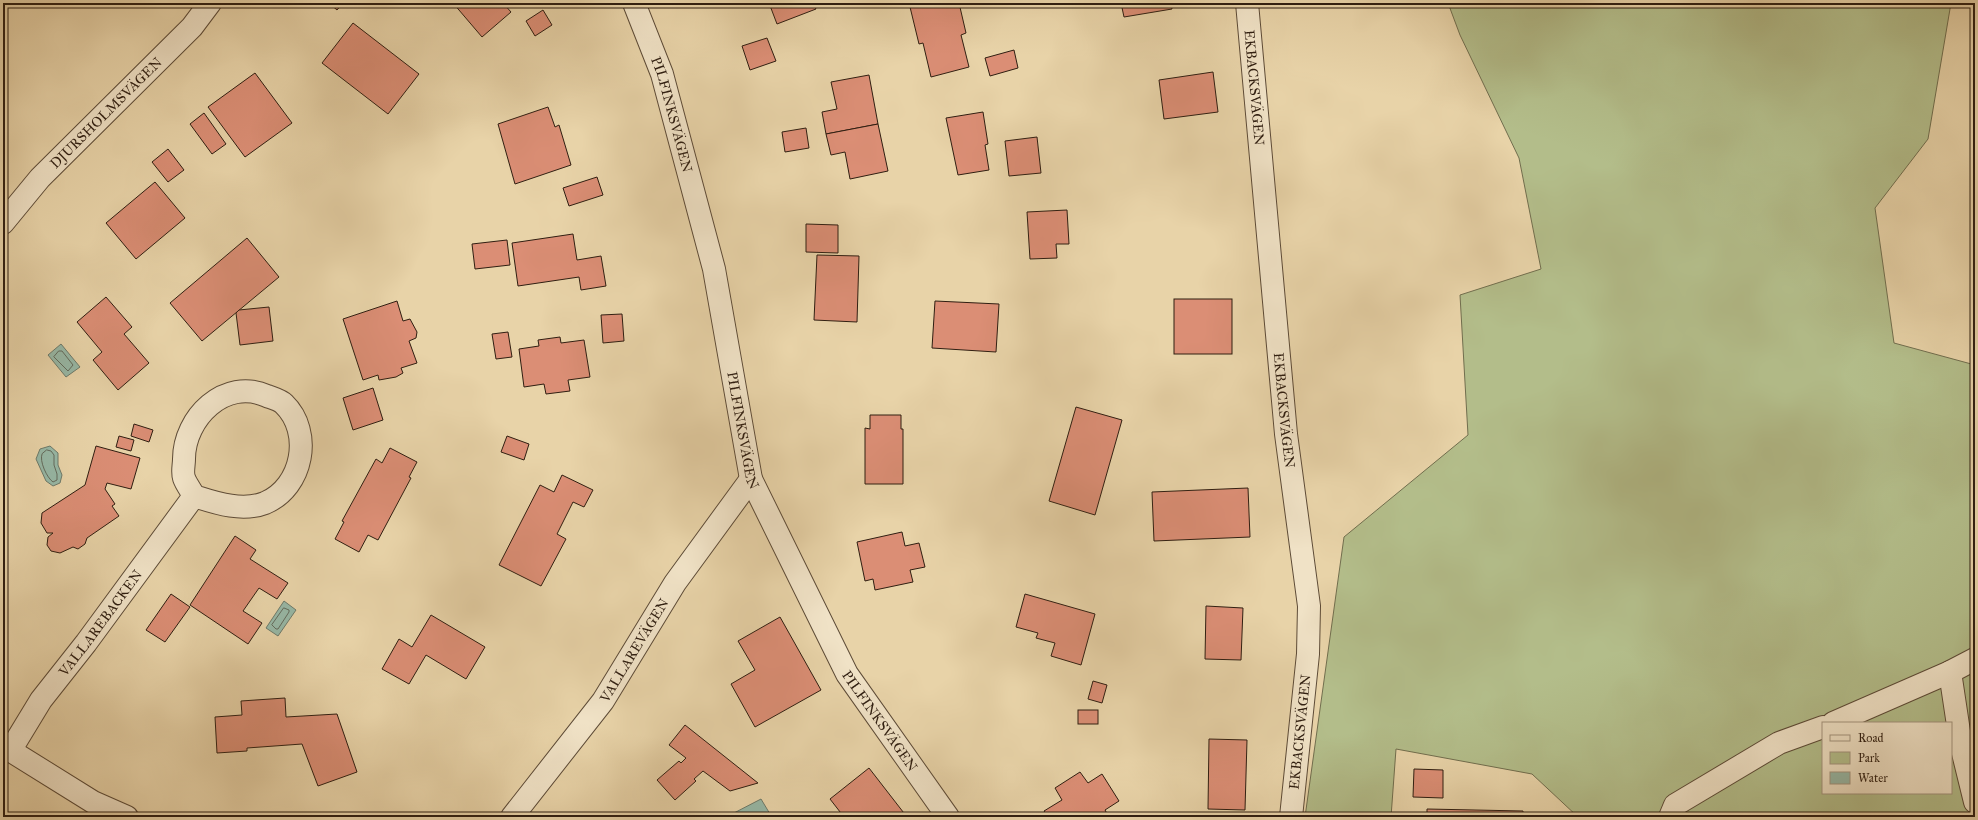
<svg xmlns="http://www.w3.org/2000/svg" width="1978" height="820" viewBox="0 0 1978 820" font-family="'IM FELL Great Primer',serif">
  <rect width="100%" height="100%" fill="#e8d3a8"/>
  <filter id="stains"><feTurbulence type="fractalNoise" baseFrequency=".005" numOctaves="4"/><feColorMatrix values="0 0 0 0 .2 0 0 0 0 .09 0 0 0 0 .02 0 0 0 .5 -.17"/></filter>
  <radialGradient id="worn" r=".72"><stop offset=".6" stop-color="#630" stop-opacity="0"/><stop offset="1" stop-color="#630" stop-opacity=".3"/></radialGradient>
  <!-- green -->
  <path fill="#b3bd8a" stroke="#716e4e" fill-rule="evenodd" d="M1448,3H1951L1928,139L1875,208L1894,343L1975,365V817H1578L1532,774L1396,749L1391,817H1305L1344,537L1468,435L1460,295L1541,269L1519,158L1460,35ZM1823,723H1951V793H1823Z"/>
  <!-- water -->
  <g fill="#97b8a6" stroke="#6d7a6a">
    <polygon points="61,344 80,367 66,377 48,355"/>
    <polygon points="50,446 58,453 58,465 62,475 60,483 53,486 46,481 36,459 40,449"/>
    <polygon points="284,601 296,610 278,636 266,628"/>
    <polygon points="761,799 770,814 764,817 734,817 732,814"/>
  </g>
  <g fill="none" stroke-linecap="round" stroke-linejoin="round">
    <!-- shore -->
    <g stroke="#636b5c" stroke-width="1">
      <polygon points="59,351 62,351 73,365 68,371 54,357"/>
      <path d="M47,450L51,451L54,455V465L57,474V480L53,482C47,478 39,461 42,454Z"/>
      <polygon points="284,608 289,610 289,612 278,629 276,629 272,625"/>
    </g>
  </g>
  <!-- building -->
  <g fill="#db8e75" stroke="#2f1e11">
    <polygon points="329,3 343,3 337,10"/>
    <polygon points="453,3 503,3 511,12 482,37"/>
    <polygon points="769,3 813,3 816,9 777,24"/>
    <polygon points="927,3 959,3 966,33 961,35 969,67 931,77 923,43 919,44 910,7"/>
    <polygon points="1121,3 1171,3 1172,9 1124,17"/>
    <polygon points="543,10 552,25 535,36 526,21"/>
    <polygon points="353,23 419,74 388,114 322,63"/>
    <polygon points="767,38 776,61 750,70 742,46"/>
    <polygon points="1014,50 1018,68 990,76 985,58"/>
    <polygon points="1213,72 1218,112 1164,119 1159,80"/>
    <polygon points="255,73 292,123 245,157 208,107"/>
    <polygon points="869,75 878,124 826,134 822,112 837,109 831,82"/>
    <polygon points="548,107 555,127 559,125 571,165 515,184 498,124"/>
    <polygon points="983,112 988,144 985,145 989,170 958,175 946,118"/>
    <polygon points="204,113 226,144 212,154 190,124"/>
    <polygon points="878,124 888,171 850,179 845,152 831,155 826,134"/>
    <polygon points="806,128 809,148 785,152 782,132"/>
    <polygon points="1037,137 1041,173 1009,176 1005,141"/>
    <polygon points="168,149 184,170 168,182 152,162"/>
    <polygon points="597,177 603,195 569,206 563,188"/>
    <polygon points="155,182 185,218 136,259 106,223"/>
    <polygon points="1067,210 1069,244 1056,244 1057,258 1030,259 1027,212"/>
    <polygon points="806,224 838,225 838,253 806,252"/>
    <polygon points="573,234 577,260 601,256 606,286 581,290 579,277 518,286 512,243"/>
    <polygon points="247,238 279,277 202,341 170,303"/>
    <polygon points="507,240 510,265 475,269 472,244"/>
    <polygon points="817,255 859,256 857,322 814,320"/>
    <polygon points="106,297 132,327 124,334 149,363 118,390 93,360 102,352 77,322"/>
    <rect x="1174" y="299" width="58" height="55"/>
    <polygon points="397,301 403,321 410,319 417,332 416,338 409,341 417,363 401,368 403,373 396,377 379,380 378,375 363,380 343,319"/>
    <polygon points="935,301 999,304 996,352 932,348"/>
    <polygon points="269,307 273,341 240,345 236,313 239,310"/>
    <polygon points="622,314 624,341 603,343 601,315"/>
    <polygon points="508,332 512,357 496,359 492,334"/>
    <polygon points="560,337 561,343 584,340 590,377 568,380 570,391 546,394 544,384 524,387 519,349 539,346 538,340"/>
    <polygon points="373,388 383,420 353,430 343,398"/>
    <polygon points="1076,407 1122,420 1095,515 1049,501"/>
    <polygon points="870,415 901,415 901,429 903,429 903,484 865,484 865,428 870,429"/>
    <polygon points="134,424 153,430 149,442 131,436"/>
    <polygon points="119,436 134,440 131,451 116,447"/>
    <polygon points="507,436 529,444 524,460 501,452"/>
    <polygon points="96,446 140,458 131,489 107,483 105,489 115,504 112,506 119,516 87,538 85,544 78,549 73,547 60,553 51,551 47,545 48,537 53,533 47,533 41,523 42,513 85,485"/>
    <polygon points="390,448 417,462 409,477 411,478 378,540 368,535 359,552 335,539 344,522 342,521 376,459 382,463"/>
    <polygon points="562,475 593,490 584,507 573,502 557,534 566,539 541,586 499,565 540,485 554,492"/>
    <polygon points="1248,488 1250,537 1154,541 1152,492"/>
    <polygon points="902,532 905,546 919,543 925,567 910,570 913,582 875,590 873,579 865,581 857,542"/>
    <polygon points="235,536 256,550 250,559 288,583 277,599 259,588 243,611 262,623 248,644 190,605"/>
    <polygon points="171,594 190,607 165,642 146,630"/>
    <polygon points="1025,594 1095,614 1081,665 1051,656 1055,643 1036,638 1038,633 1016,627"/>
    <polygon points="1206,606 1243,608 1241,660 1205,659"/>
    <polygon points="431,615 485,647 466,679 426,655 409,684 382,669 399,639 412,647"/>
    <polygon points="780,617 821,690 755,727 731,684 755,670 738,641"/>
    <polygon points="1093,681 1107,685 1102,703 1088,699"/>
    <polygon points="285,698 286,717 337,714 357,772 318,786 302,744 247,748 247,751 217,753 215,717 242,715 241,701"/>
    <rect x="1078" y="710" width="20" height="14"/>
    <polygon points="685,725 758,783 730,791 703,771 694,779 696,781 675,800 657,780 679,761 681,763 686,758 669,745"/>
    <polygon points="1209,739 1247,740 1245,810 1208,809"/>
    <polygon points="869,768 907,817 844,817 830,799"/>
    <polygon points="1414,769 1443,770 1443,798 1413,797"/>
    <polygon points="1080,772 1088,783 1102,774 1119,801 1105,810 1109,817 1048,817 1044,811 1062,800 1055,788"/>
    <polygon points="1427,809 1523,811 1523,817 1427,817"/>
  </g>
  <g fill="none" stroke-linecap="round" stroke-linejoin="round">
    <!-- minor casing -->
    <g stroke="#5d4b37" stroke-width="24">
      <g id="minor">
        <path id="s1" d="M634,3L662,74L714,269L751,479L847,674L948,817"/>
        <path id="s2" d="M1247,3L1286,434L1309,606L1308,654L1291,817"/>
        <path id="s3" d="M3,223L40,178L192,27L210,3"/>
        <polyline points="1975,659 1950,672 1961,745 1975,802"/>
        <polyline points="1833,723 1950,672"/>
        <polyline points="3,746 93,802 127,817"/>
        <path id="s4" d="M10,751L41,700L86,643L194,496C216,503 242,512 265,503C303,487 313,432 284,404C280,400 272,398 267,396C225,377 184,418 184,459C184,465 182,472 184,478C186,484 191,490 194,496"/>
        <path id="s5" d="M512,817L603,701L675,583L751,479"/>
        <polyline points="1670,817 1675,805 1779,743 1823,727"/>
      </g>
    </g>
    <!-- minor -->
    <use href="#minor" stroke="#f0e2c6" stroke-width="22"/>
  </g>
  <g text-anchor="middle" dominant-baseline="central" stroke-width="3" stroke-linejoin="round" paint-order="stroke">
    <!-- street labels -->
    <g font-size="14" fill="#2f1e11" stroke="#f0e2c6">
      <text stroke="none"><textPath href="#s2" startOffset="85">EKBACKSVÄGEN</textPath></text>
      <text stroke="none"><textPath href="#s3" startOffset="151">DJURSHOLMSVÄGEN</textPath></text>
      <text stroke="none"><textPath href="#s1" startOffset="118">PILFINKSVÄGEN</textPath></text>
      <text stroke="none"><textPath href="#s2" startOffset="409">EKBACKSVÄGEN</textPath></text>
      <text stroke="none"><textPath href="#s1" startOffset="442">PILFINKSVÄGEN</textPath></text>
      <text stroke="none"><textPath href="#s4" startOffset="157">VALLAREBACKEN</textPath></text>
      <text stroke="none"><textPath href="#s5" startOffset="207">VALLAREVÄGEN</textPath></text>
      <text stroke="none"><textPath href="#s1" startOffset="766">PILFINKSVÄGEN</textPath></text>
      <text transform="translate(1300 732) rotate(-84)">EKBACKSVÄGEN</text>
    </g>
  </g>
  <!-- margin -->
  <rect width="1978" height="820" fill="none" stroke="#e8d3a8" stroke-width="16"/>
  <rect x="4" y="4" width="1970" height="812" fill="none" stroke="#2f1e11" stroke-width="2"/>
  <rect x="8" y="8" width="1962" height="804" fill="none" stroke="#2f1e11"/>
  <!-- legend -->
  <rect x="1822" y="722" width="130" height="72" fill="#f0e2c6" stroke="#a3947e"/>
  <rect x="1830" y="735" width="20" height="6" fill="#f0e2c6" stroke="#a3947e"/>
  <text x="1858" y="742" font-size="12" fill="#2f1e11">Road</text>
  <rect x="1830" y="752" width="20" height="12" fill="#b3bd8a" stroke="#a3947e"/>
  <text x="1858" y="762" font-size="12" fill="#2f1e11">Park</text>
  <rect x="1830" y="772" width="20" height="12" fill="#97b8a6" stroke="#a3947e"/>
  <text x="1858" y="782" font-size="12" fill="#2f1e11">Water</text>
  <rect width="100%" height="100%" filter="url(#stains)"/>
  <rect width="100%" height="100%" fill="url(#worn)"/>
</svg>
